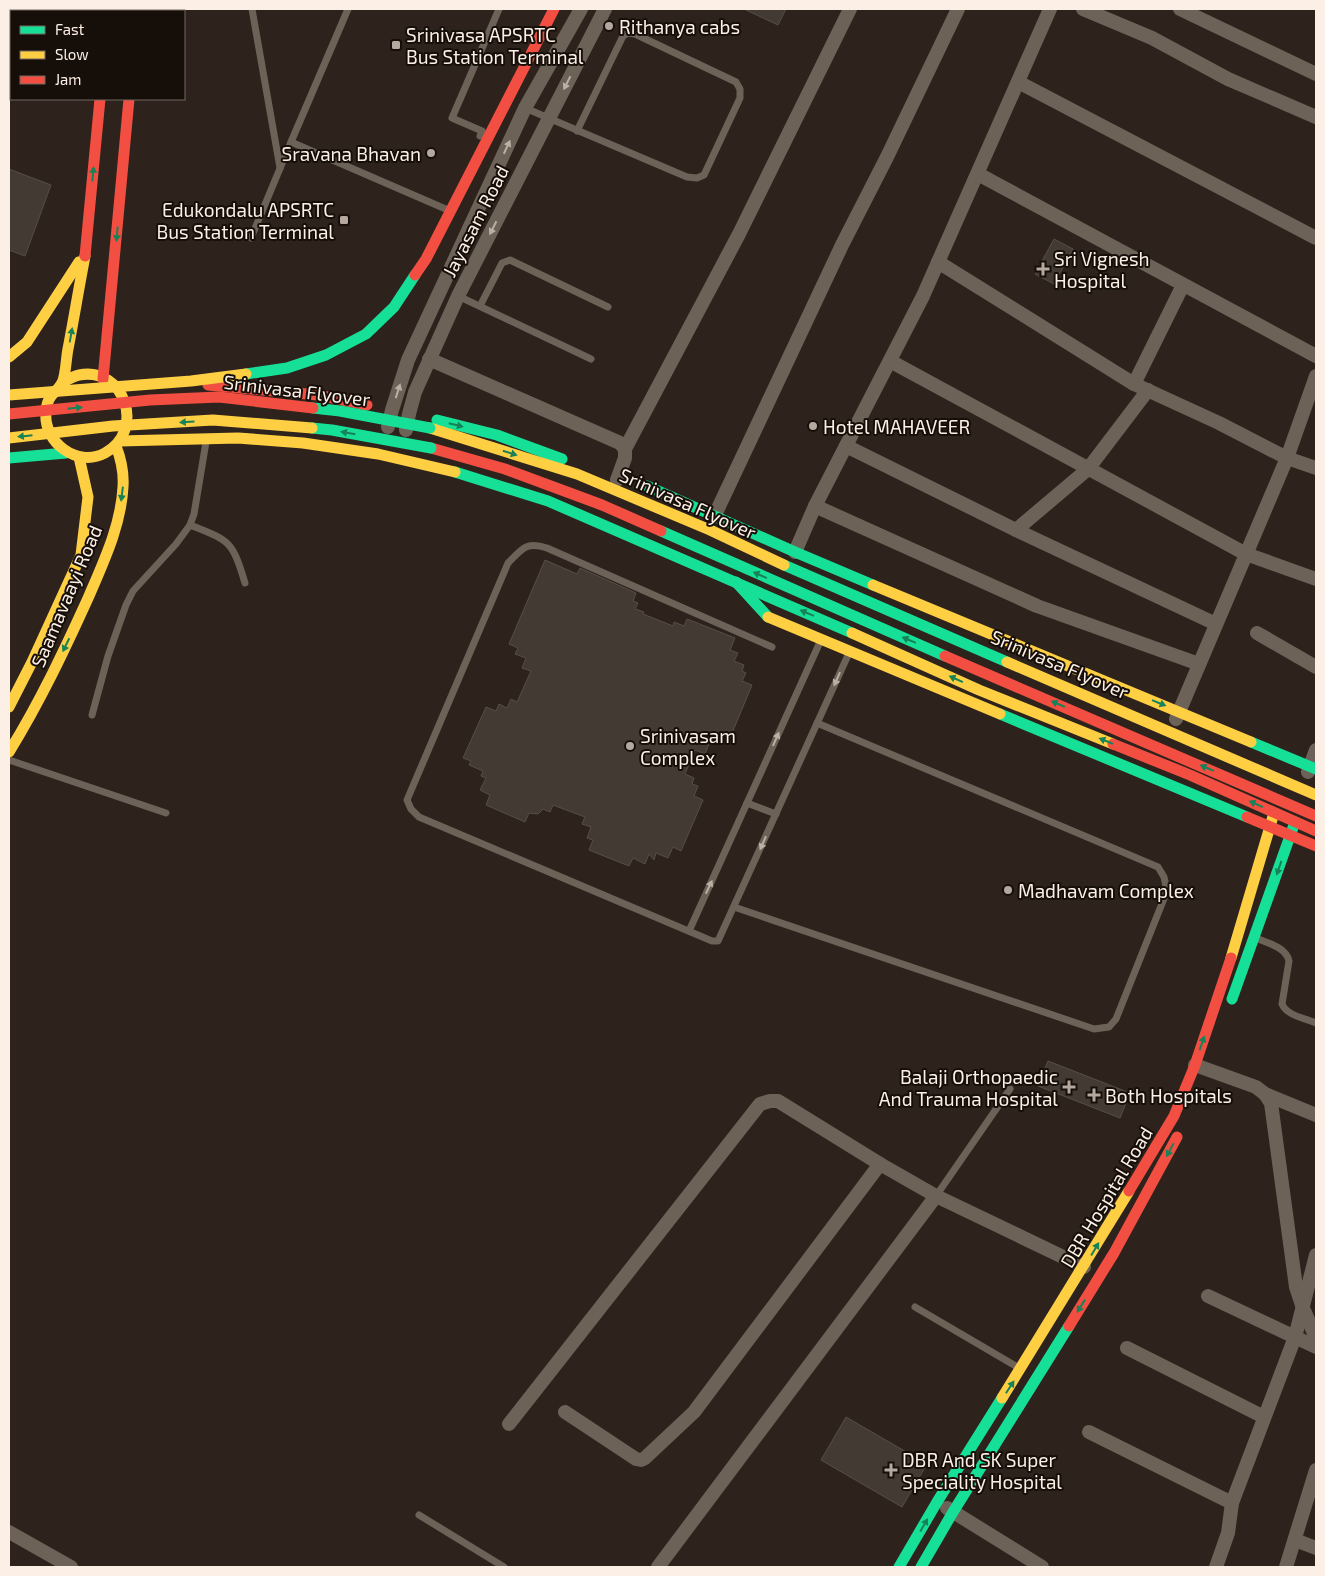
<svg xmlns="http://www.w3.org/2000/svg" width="1325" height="1576" viewBox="0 0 1325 1576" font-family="'Exo 2',sans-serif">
  <rect width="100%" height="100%" fill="#2d231c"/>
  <!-- building -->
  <g fill="#433a33" stroke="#564e47">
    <polygon points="744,9 786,9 778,25"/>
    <polygon points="9,169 51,185 25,256 9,250"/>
    <polygon points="1054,239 1073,249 1054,284 1035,274"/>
    <polygon points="545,560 577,574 580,568 636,593 633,601 638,603 635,609 644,612 643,614 673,626 674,622 684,626 687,619 735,638 730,650 738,653 734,661 744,665 742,671 746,673 742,681 752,685 730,738 720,734 716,743 710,741 705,754 695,750 685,774 694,778 692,784 698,786 694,796 703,800 681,851 673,847 668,858 656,853 654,860 649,854 645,864 633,858 629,866 589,850 593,840 587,838 591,827 582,824 585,817 553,805 550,812 543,809 538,814 529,813 525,822 486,805 490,795 480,790 486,778 481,776 483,771 469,765 471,761 463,758 486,707 496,711 499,704 507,708 511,699 517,702 531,671 522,668 526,658 515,654 518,648 509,644"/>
    <polygon points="1048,1061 1130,1093 1120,1118 1038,1086"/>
    <polygon points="846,1417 927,1464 902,1507 821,1460"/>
  </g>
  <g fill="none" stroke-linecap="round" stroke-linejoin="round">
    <!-- lane -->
    <g stroke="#6d6258" stroke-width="7">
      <polyline points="252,9 280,168"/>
      <polyline points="348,9 291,142 448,210"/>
      <polyline points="525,108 687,177 697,178 704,175 740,98 740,89 736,82 635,34 628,33 623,36 577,131"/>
      <polyline points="480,136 482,131 452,118 499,9"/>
      <polyline points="251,238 291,142"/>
      <polyline points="458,296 591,359"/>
      <polyline points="480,306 502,263 510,260 608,307"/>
      <path d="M190,525C230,541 232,540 245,583"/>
      <path d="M772,647L547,548C526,541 522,549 508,563L407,800L411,809L419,817L712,941H718L849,653"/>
      <polyline points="92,715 108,656 126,605 133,591 176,544 190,525 194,514 206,442"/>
      <polyline points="9,760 166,813"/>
      <polyline points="747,803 776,814"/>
      <polyline points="734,907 1094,1029 1109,1027 1116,1019 1167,891 1164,877 1158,867 817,723"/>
      <polyline points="689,931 820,642"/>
      <path d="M1256,938C1267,943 1286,947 1289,961L1282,1004C1287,1016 1305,1018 1316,1023"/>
      <polyline points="936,1196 1010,1089"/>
      <polyline points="915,1307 1019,1368"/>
      <polyline points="419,1515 504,1567"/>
    </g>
    <!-- street -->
    <g stroke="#6d6258" stroke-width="14">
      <polyline points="1083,9 1152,38 1228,79 1316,117"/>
      <polyline points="1180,9 1316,74"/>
      <polyline points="1018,82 1316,238"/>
      <polyline points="978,174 1316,356"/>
      <polyline points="938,262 1134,384 1219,423 1287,458 1176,719"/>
      <polyline points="429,359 620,443 625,449 625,458 617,480"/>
      <polyline points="890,361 1246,554 1316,579"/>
      <polyline points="1316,376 1287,458 1316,468"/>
      <polyline points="1134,384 1183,285"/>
      <polyline points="1148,390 1088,469 1016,530 1216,624"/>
      <polyline points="388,427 392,410 408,360 525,108 581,9"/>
      <polyline points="406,430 409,414 415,392 458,296 605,9"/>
      <polyline points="846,446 1016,530"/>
      <polyline points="625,449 739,234 850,9"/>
      <polyline points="815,506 1037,606 1199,664"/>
      <polyline points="714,517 842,245 887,157 958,9"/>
      <polyline points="795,552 815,506 923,296 1050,9"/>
      <polyline points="1257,633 1316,667"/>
      <polyline points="1308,772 1316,750"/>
      <polyline points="1195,1065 1256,1087 1265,1094 1271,1103 1296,1287 1303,1308 1316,1338"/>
      <polyline points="1265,1094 1316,1115"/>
      <polyline points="1208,1296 1316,1347"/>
      <polyline points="1127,1348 1264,1417"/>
      <polyline points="565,1412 636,1459 641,1460 645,1458 694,1412 880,1164"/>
      <polyline points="509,1424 760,1104 770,1101 778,1101 880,1164 936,1196 1084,1267"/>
      <polyline points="1089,1432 1232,1503"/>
      <polyline points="947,1508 1042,1567"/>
      <polyline points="9,1532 71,1567"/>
      <polyline points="1295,1540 1316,1548"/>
      <polyline points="658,1567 936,1196"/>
      <polyline points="1216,1567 1228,1533 1232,1503 1295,1337 1316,1255"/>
      <polyline points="1286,1567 1316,1470"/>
    </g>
    <!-- fast -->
    <g stroke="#16e098" stroke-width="11">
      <polyline points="137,9 137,11"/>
      <polyline points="437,420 497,435 562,459"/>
      <polyline points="9,458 66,453"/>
      <polyline points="455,472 548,501 852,633"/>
      <polyline points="661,531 945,656"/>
      <polyline points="784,565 1007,662"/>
      <polyline points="736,582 768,617"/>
      <polyline points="1232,999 1295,822"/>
      <polyline points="899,1567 937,1502 1002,1398"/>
      <polyline points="921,1567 953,1512 1069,1326"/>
    </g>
    <!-- slow -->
    <g stroke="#ffcf43" stroke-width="11">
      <polyline points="108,9 108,11"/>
      <polyline points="9,357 27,342 79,262"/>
      <path d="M62,383C67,380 73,376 79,375C125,366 146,431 105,453C77,468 43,442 46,412C47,394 56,394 62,383C66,375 66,358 68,349C74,318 79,287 85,256"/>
      <polyline points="430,428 577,474 710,530 784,565"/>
      <polyline points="120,441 238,438 303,443 378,454 455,472"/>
      <polyline points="852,633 979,690 1113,744"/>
      <polyline points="1007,662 1316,795"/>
      <polyline points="9,707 32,662 81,555 88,497 79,457"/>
      <path d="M9,752C40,702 65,649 89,596C104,561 121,525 123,487C124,473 121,459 116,446"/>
      <polyline points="1231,958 1274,813"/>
      <polyline points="1002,1398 1129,1191"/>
    </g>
    <!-- jam -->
    <g stroke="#f24e42" stroke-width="11">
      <polyline points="85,256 100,99"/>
      <polyline points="103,379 129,99"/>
      <polyline points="208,385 318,395 367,405"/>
      <polyline points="431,448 505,469 602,505 661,531"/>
      <polyline points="945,656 1316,816"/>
      <polyline points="1113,744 1190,775 1316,831"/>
      <polyline points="1129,1191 1174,1116 1195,1065 1231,958"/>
      <polyline points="1069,1326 1114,1253 1177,1137"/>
    </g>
    <!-- fast-bridge -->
    <g stroke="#16e098" stroke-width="11">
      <polyline points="246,374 287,368 326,355 366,334 394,307 415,275"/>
      <polyline points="313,408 340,411 430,428"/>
      <polyline points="312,428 332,430 431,448"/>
      <polyline points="647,486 795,552 873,585"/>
      <polyline points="1000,714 1247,817"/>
      <polyline points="1251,742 1316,769"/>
    </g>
    <!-- slow-bridge -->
    <g stroke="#ffcf43" stroke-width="11">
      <polyline points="9,395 191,381 246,374"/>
      <polyline points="9,438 113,426 213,420 312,428"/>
      <polyline points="873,585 1251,742"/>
      <polyline points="768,617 1000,714"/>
    </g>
    <!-- jam-bridge -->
    <g stroke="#f24e42" stroke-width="11">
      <polyline points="415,275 426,259 554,9"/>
      <polyline points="9,414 150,400 219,397 313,408"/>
      <polyline points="1247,817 1316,846"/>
    </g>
  </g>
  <!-- one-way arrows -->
  <defs><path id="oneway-solid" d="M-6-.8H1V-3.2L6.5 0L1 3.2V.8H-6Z" transform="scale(1.25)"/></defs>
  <g fill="#bcb0a6">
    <use href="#oneway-solid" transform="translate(567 83) rotate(117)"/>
    <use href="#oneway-solid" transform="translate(507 147) rotate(-65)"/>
    <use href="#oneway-solid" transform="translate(493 228) rotate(117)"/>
    <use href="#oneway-solid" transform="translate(398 391) rotate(-72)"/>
    <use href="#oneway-solid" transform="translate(837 679) rotate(114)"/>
    <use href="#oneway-solid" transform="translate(776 739) rotate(-66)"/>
    <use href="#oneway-solid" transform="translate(763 843) rotate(114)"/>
    <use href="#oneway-solid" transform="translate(709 887) rotate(-65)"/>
  </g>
  <g fill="#168257">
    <use href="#oneway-solid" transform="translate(93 174) rotate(-85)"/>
    <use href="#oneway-solid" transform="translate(117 234) rotate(95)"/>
    <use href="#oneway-solid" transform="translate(71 335) rotate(-80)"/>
    <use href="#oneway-solid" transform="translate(75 408) rotate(-6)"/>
    <use href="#oneway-solid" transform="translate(187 422) rotate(176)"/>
    <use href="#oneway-solid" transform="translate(456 425) rotate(14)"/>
    <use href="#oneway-solid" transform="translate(348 433) rotate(-170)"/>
    <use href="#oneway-solid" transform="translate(25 436) rotate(174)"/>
    <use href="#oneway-solid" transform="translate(510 453) rotate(18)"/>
    <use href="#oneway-solid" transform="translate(122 494) rotate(97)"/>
    <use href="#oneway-solid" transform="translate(760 575) rotate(-156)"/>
    <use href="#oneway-solid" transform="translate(807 613) rotate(-157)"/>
    <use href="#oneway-solid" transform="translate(909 640) rotate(-157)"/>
    <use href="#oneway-solid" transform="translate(66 645) rotate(116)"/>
    <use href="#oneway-solid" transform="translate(956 679) rotate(-156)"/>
    <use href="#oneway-solid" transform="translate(1159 703) rotate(22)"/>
    <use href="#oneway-solid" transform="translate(1058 704) rotate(-157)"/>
    <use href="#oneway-solid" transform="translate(1106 741) rotate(-158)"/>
    <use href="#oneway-solid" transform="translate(1207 768) rotate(-157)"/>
    <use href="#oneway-solid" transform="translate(1256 804) rotate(-156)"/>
    <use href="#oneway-solid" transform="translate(1279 868) rotate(109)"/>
    <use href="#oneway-solid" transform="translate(1202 1043) rotate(-71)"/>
    <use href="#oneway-solid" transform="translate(1170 1150) rotate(118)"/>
    <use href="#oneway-solid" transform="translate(1095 1249) rotate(-59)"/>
    <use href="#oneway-solid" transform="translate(1081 1306) rotate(122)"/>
    <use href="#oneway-solid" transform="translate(1010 1387) rotate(-57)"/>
    <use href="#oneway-solid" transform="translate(924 1525) rotate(-60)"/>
  </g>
  <!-- markers -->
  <g fill="#b4a89f" stroke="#160e08" stroke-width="2">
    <circle cx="609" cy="26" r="5"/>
    <rect x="391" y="40" width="10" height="10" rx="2.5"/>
    <circle cx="431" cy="153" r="5"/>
    <rect x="339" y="215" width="10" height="10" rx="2.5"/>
    <path d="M1040.5 261.5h5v5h5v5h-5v5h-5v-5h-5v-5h5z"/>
    <circle cx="813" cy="426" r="5"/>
    <circle cx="630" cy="746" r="5"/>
    <circle cx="1008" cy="890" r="5"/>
    <path d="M1066.5 1079.5h5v5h5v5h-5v5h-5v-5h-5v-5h5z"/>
    <path d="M1091.5 1087.5h5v5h5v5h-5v5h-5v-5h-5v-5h5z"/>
    <path d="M888.5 1462.5h5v5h5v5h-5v5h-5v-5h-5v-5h5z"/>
  </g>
  <g text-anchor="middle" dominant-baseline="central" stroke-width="4" stroke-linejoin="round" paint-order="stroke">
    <!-- poi labels -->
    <g font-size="19" fill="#fcefe6" stroke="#160e08" text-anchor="start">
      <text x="619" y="26">Rithanya cabs</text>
      <text x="406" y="34">Srinivasa APSRTC<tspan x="406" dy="22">Bus Station Terminal</tspan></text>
      <text x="421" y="153" text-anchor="end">Sravana Bhavan</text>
      <text x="334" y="209" text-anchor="end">Edukondalu APSRTC<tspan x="334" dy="22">Bus Station Terminal</tspan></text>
      <text x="1054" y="258">Sri Vignesh<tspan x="1054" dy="22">Hospital</tspan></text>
      <text x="823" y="426">Hotel MAHAVEER</text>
      <text x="640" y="735">Srinivasam<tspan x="640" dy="22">Complex</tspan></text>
      <text x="1018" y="890">Madhavam Complex</text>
      <text x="1058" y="1076" text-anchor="end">Balaji Orthopaedic<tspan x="1058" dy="22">And Trauma Hospital</tspan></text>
      <text x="1105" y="1095">Both Hospitals</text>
      <text x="902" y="1459">DBR And SK Super<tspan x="902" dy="22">Speciality Hospital</tspan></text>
    </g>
    <!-- street labels -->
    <g font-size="19" fill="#fcefe6" stroke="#160e08">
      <text transform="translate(475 221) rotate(-63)">Jayasam Road</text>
      <text transform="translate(297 390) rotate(7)">Srinivasa Flyover</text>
      <text transform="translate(688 503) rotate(24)">Srinivasa Flyover</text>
      <text transform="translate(66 596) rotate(-67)">Saamavaayi Road</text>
      <text transform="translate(1060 664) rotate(23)">Srinivasa Flyover</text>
      <text transform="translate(1106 1197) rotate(-59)">DBR Hospital Road</text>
    </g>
  </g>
  <!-- border -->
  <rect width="1325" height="1576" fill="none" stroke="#fcefe6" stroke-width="20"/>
  <!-- legend -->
  <rect x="10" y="10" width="175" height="90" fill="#160e08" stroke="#726861"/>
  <rect x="20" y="26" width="25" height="8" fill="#16e098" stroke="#726861"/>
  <text x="55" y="35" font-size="15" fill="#fcefe6">Fast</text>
  <rect x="20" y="51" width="25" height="8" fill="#ffcf43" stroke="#726861"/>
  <text x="55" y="60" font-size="15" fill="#fcefe6">Slow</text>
  <rect x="20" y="76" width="25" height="8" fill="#f24e42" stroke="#726861"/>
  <text x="55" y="85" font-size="15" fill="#fcefe6">Jam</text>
</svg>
